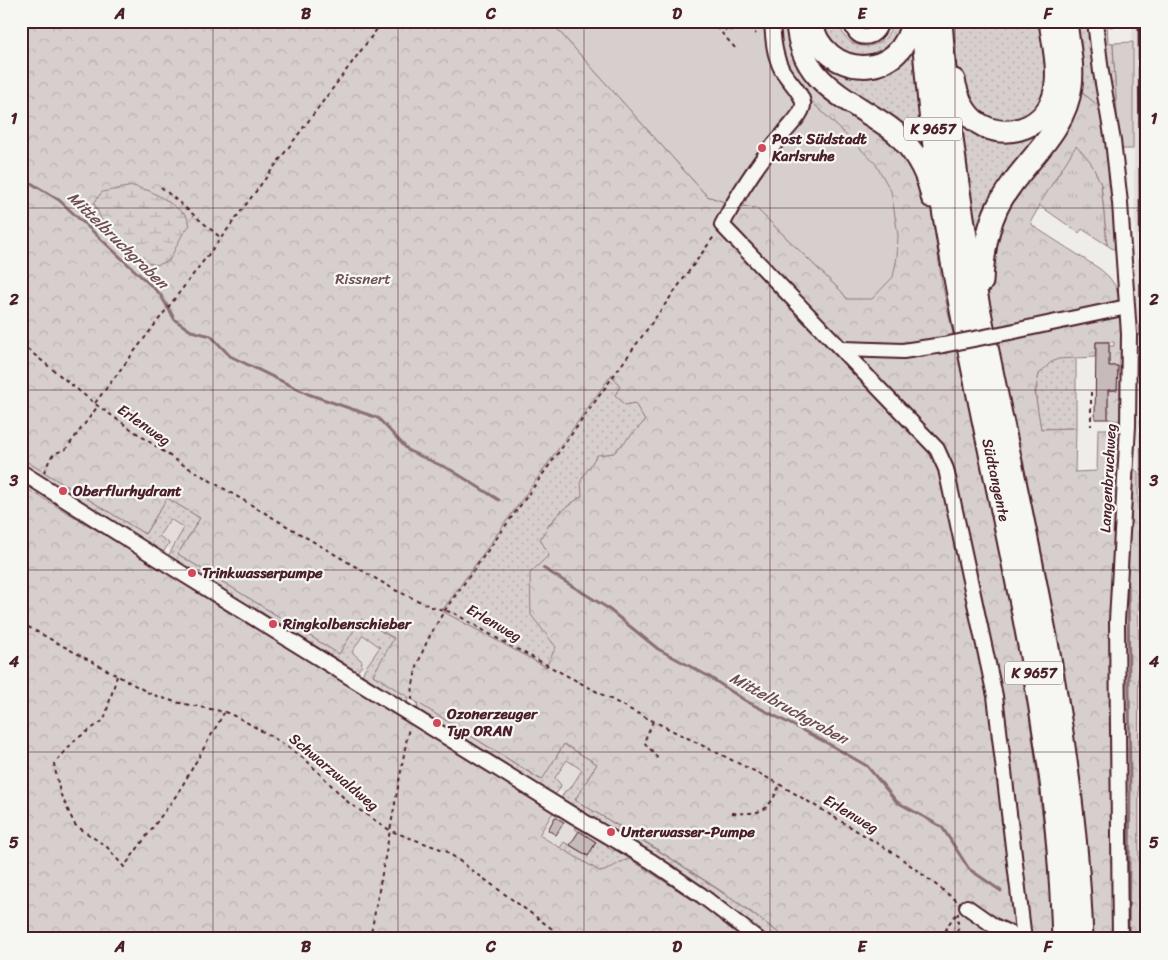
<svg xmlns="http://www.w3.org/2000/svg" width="1168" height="960" viewBox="0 0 1168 960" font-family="Sriracha,sans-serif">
  <defs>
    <pattern id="grass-dots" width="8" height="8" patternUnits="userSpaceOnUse" patternTransform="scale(1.25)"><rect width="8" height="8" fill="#d7cfce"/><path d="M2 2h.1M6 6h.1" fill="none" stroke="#bab1b1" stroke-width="1.8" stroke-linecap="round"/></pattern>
    <pattern id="forest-crowns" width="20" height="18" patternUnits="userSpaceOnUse" patternTransform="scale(1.25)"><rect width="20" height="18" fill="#d7cfce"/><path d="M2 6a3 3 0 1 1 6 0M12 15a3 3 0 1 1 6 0" fill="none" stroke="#bab1b1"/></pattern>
    <pattern id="wetland-marsh" width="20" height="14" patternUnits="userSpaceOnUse" patternTransform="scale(1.25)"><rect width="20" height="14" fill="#d7cfce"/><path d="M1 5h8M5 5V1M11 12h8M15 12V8" fill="none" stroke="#bab1b1"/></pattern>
    <pattern id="park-tufts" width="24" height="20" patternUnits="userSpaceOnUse" patternTransform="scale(1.25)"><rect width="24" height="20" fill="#d7cfce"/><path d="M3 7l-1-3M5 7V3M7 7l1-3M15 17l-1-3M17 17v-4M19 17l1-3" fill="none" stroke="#bab1b1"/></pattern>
  </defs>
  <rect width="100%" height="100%" fill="#efedea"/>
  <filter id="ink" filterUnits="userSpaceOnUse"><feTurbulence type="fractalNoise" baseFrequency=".02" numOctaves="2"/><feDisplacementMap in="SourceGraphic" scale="10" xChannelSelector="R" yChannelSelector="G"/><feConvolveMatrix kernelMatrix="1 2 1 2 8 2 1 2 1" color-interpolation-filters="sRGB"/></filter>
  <g filter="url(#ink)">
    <!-- built -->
    <g fill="#e3dedc">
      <polygon points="1132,21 1147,21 1147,939 1139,939 1138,472"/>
      <polygon points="167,498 200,518 178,554 145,534"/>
      <polygon points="361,618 394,639 373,675 339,654"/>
      <polygon points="564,744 597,764 575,800 542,780"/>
      <polygon points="555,809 606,840 590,866 539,835"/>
    </g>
    <!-- grass -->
    <g fill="url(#grass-dots)" stroke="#90777c">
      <polygon points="806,21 840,67 913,40 926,157 812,63"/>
      <path d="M817,21H840C841,56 892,53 891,21H908L893,51L847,60Z"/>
      <polygon points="953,21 1045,21 1051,89 1025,122 987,122 958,85"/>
      <polygon points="1070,21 1092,21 1104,110 1076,88"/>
      <polygon points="1097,21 1107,21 1108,42 1113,43 1119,149"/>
      <polygon points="1067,87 977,244 959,114 999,136"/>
      <path d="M1076,357V428L1041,429C1037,406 1026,370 1057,359C1063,357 1070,358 1076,357Z"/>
      <polygon points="612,374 620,387 635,402 645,421 614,453 582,496 562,510 548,525 549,555 557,647 546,667 442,611"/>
      <polygon points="21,458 145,534 167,498 200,518 178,554 339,654 361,618 394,639 373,675 407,696 409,710 361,680 364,670 380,647 363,635 352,652 362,661 361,667 354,676 166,560 184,528 170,519 159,536 169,543 161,556 21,469"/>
      <path d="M417,702L541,780L564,744L597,764L575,800C648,843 719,888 787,939H762L560,800L565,791L570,789L582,770L567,760L556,776L555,778L561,785L559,790L553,797L418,712Z"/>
      <polygon points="576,822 607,840 608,848 614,851 620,848 753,939 622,861 612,869 601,872 560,848 564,842 588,856 596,842 575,829"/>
    </g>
    <!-- forest -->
    <g fill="url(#forest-crowns)" stroke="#90777c" fill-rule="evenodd">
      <path d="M21,21H550L707,196L734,205L756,208L842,292L847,299L844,133L814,104L785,67L776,21H791L795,47L897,141L930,201L942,283L1000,551L1025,680L1049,869L1052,939H787L735,900L649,844L575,800L597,764L564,744L542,780L373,675L394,638L361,619L339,654L178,554L200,518L167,498L145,534L21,458ZM612,374L620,387L615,395L625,405L635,403L645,421L614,453L597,455L581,480L582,496C563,509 552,519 540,539L549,555L530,573L531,615L556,647L546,667L442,611Z"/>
      <path d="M1076,88L1104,110L1119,248L1113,249L1107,245L1101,184L1061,169L1031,221L1033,226L1100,269L1109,277L1116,287L1123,319V417L1118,421L1108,419V391L1117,390V382L1108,381L1118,374V366H1109V346H1114V342H1096L1095,357L1058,359L1050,363L1039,374L1035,393L1041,429L1076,428L1075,472L1097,471L1098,429H1124L1123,461L1138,472L1139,939H1092C1089,896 1088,853 1083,810C1065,643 1026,479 991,315L988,287L994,229Z"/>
      <path d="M21,485L297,650L416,726L555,809L539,835L601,872C612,869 619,861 630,859L717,916L747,939H21Z"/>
    </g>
    <!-- wetland -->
    <polygon fill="url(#wetland-marsh)" stroke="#90777c" points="133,186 150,191 166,200 186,215 190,225 182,235 169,261 156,265 137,259 107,232 94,203 102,192"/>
    <!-- park -->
    <polygon fill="url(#park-tufts)" stroke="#90777c" points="1076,146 1090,161 1101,184 1107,245 1082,229 1079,233 1039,205"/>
    <!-- garden -->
    <g fill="#d7cfce" stroke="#90777c">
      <polygon points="550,21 776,21 785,67 814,104 875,163 891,191 898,235 897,257 893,277 872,299 847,299 842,292 756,208 734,205 707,196"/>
      <polygon points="1133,42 1133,149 1119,149 1113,43"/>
    </g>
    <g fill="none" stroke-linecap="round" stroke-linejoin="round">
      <!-- stream -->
      <g stroke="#8a6f74" stroke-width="3">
        <polyline points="21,177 59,200 160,294 175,320 191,331 211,336 230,356 308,394 378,418 409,451 451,470 499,500"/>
        <polyline points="543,568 606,607 658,649 708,676 746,701 827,743 867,766 897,802 942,827 969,869 1001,891"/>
        <polyline points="1128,939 1130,785 1128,587"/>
      </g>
    </g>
    <!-- building -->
    <g fill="#c6babb" stroke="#4a1f2b">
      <polygon points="717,21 738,21 726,31"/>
      <polygon points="1096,342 1109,342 1109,366 1118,366 1117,390 1108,390 1108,419 1095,419"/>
      <polygon points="555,817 564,822 556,835 548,830"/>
      <polygon points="579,831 596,842 588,856 570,845"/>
    </g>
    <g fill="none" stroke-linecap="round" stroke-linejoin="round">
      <!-- minor casing -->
      <g stroke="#4a1f2b" stroke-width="18">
        <g id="minor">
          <path d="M772,21C773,38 774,55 782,70C787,79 802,93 803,103C804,113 791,124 785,132C760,159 739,192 722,225L937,449L946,469L995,696L1024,939"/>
          <path d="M852,21C852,42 877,42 881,21"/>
          <polyline points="1095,21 1101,72 1113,141 1120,203 1129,334 1128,426 1117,621 1120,939"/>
          <polyline points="1010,332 1127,307"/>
          <polyline points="843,349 903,351 943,345"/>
          <polyline points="21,472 162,561 576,817 651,861 701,895 758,939"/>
          <polyline points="967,907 994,926 1022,939"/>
        </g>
      </g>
      <!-- highway casing -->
      <g stroke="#4a1f2b" stroke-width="25">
        <g id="highway">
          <path d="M797,21C799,75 834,92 875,118C884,124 895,130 902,139C917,155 928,176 932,197"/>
          <path d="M811,21C823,81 903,82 912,21"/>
          <path d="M922,21C927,94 935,167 948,239C978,416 1024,589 1049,767C1057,824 1061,881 1063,939"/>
          <path d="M941,21C947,105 957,189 972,271C1014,493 1074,712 1082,939"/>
          <path d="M954,80C957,94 962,110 974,120C1001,142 1042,130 1053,98C1061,74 1053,45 1050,21"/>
          <path d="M982,282C983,257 986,231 997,208C1018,165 1065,136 1071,86C1074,65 1068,42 1066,21"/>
        </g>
      </g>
      <!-- path -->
      <g stroke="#4a1f2b" stroke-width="2" stroke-dasharray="4 4" stroke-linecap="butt">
        <polyline points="711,21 737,50"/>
        <polyline points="744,21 756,34"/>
        <polyline points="1109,26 1112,26 1111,29"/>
        <polyline points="730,31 740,21"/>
        <polyline points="161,187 221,238"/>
        <polyline points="21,344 98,406 177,461 395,590 432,607 454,613 500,640 633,711 774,781 897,855 957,901"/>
        <polyline points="1091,392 1091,426"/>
        <polyline points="95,403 221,238 383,21"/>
        <polyline points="44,472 51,457 56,453 66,449 98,406"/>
        <polyline points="21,623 151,694 175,702 225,712 241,719 277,740 305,759 349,803 391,831 446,851 566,939"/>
        <polyline points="117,676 104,720 75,740 54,764 60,793 75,825 107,847 124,867 178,793 224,713"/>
        <path d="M412,700C412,667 428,637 445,610L715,235"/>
        <path d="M653,721L644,742C649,749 655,752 658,760"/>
        <path d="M732,813C762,814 768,813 780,784"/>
        <polyline points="370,939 409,727"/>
        <path d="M944,939C945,928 950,921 958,913"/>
        <polyline points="954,939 958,929 958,913"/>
      </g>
      <!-- minor -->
      <use href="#minor" stroke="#f6f6f2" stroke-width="14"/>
      <!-- highway -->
      <use href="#highway" stroke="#f6f6f2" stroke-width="21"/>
      <!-- rail -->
      <polyline stroke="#4a1f2b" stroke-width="3" points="1139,21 1145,939"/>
      <!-- minor-bridge casing -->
      <g stroke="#4a1f2b" stroke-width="18" stroke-linecap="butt">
        <polyline id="minor-bridge" points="943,345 1010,332"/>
      </g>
      <!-- minor-bridge -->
      <use href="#minor-bridge" stroke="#f6f6f2" stroke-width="14"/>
    </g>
  </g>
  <!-- grid -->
  <path fill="none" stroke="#4a1f2b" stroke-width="1" stroke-opacity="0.55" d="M213,21V939M398,21V939M584,21V939M770,21V939M955,21V939M21,208H1147M21,390H1147M21,570H1147M21,752H1147"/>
  <!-- markers -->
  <g fill="#d1495b" stroke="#f6f6f2" stroke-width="2">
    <circle cx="762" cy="148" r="5"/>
    <circle cx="63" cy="491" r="5"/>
    <circle cx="192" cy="573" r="5"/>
    <circle cx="273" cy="624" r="5"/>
    <circle cx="437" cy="723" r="5"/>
    <circle cx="611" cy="832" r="5"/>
  </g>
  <g text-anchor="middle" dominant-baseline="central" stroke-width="4.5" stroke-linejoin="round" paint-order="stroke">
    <!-- shield labels -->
    <g fill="#f6f6f2" stroke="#7e6067" stroke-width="1">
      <rect x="904" y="117.5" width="58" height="23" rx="4"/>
      <rect x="1005" y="661.5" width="58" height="23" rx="4"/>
    </g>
    <g font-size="14" font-weight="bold" fill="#4a1f2b">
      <text x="933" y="129">K 9657</text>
      <text x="1034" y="673">K 9657</text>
    </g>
    <!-- poi labels -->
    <g font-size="15" font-weight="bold" fill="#4a1f2b" stroke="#f6f6f2" text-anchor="start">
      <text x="772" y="139">Post Südstadt<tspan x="772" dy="17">Karlsruhe</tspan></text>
      <text x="73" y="491">Oberflurhydrant</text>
      <text x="202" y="573">Trinkwasserpumpe</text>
      <text x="283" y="624">Ringkolbenschieber</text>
      <text x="447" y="714">Ozonerzeuger<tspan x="447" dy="17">Typ ORAN</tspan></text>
      <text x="621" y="832">Unterwasser-Pumpe</text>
    </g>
    <!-- park labels -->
    <g font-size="15" fill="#6d4b54" stroke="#f6f6f2">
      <text x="363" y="279">Rissnert</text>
    </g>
    <!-- street labels -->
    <g font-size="15" fill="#4a1f2b" stroke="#f6f6f2">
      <text transform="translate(144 425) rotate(35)">Erlenweg</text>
      <text transform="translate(1108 478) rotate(-87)">Langenbruchweg</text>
      <text transform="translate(996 480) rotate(78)">Südtangente</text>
      <text transform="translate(494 623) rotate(30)">Erlenweg</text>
      <text transform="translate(334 772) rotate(40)">Schwarzwaldweg</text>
      <text transform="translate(851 814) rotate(31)">Erlenweg</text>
    </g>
    <!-- water labels -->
    <g font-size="16" font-style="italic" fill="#6f4e56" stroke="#f6f6f2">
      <text transform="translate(118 240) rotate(44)">Mittelbruchgraben</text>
      <text transform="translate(789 708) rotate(29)">Mittelbruchgraben</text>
    </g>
  </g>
  <!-- margin -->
  <rect width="1168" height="960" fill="none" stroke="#f6f6f2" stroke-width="55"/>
  <rect x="28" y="28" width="1112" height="904" fill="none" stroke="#4a1f2b" stroke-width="2"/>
  <g font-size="16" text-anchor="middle" font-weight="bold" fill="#4a1f2b">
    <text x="120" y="19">A</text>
    <text x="306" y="19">B</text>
    <text x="491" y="19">C</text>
    <text x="677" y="19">D</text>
    <text x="862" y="19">E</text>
    <text x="1048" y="19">F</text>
    <text x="14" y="124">1</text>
    <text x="1154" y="124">1</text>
    <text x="14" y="305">2</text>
    <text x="1154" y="305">2</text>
    <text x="14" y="486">3</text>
    <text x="1154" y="486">3</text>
    <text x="14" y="667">4</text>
    <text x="1154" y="667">4</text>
    <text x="14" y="848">5</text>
    <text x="1154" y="848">5</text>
    <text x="120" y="952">A</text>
    <text x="306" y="952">B</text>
    <text x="491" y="952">C</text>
    <text x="677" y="952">D</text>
    <text x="862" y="952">E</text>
    <text x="1048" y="952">F</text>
  </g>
</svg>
